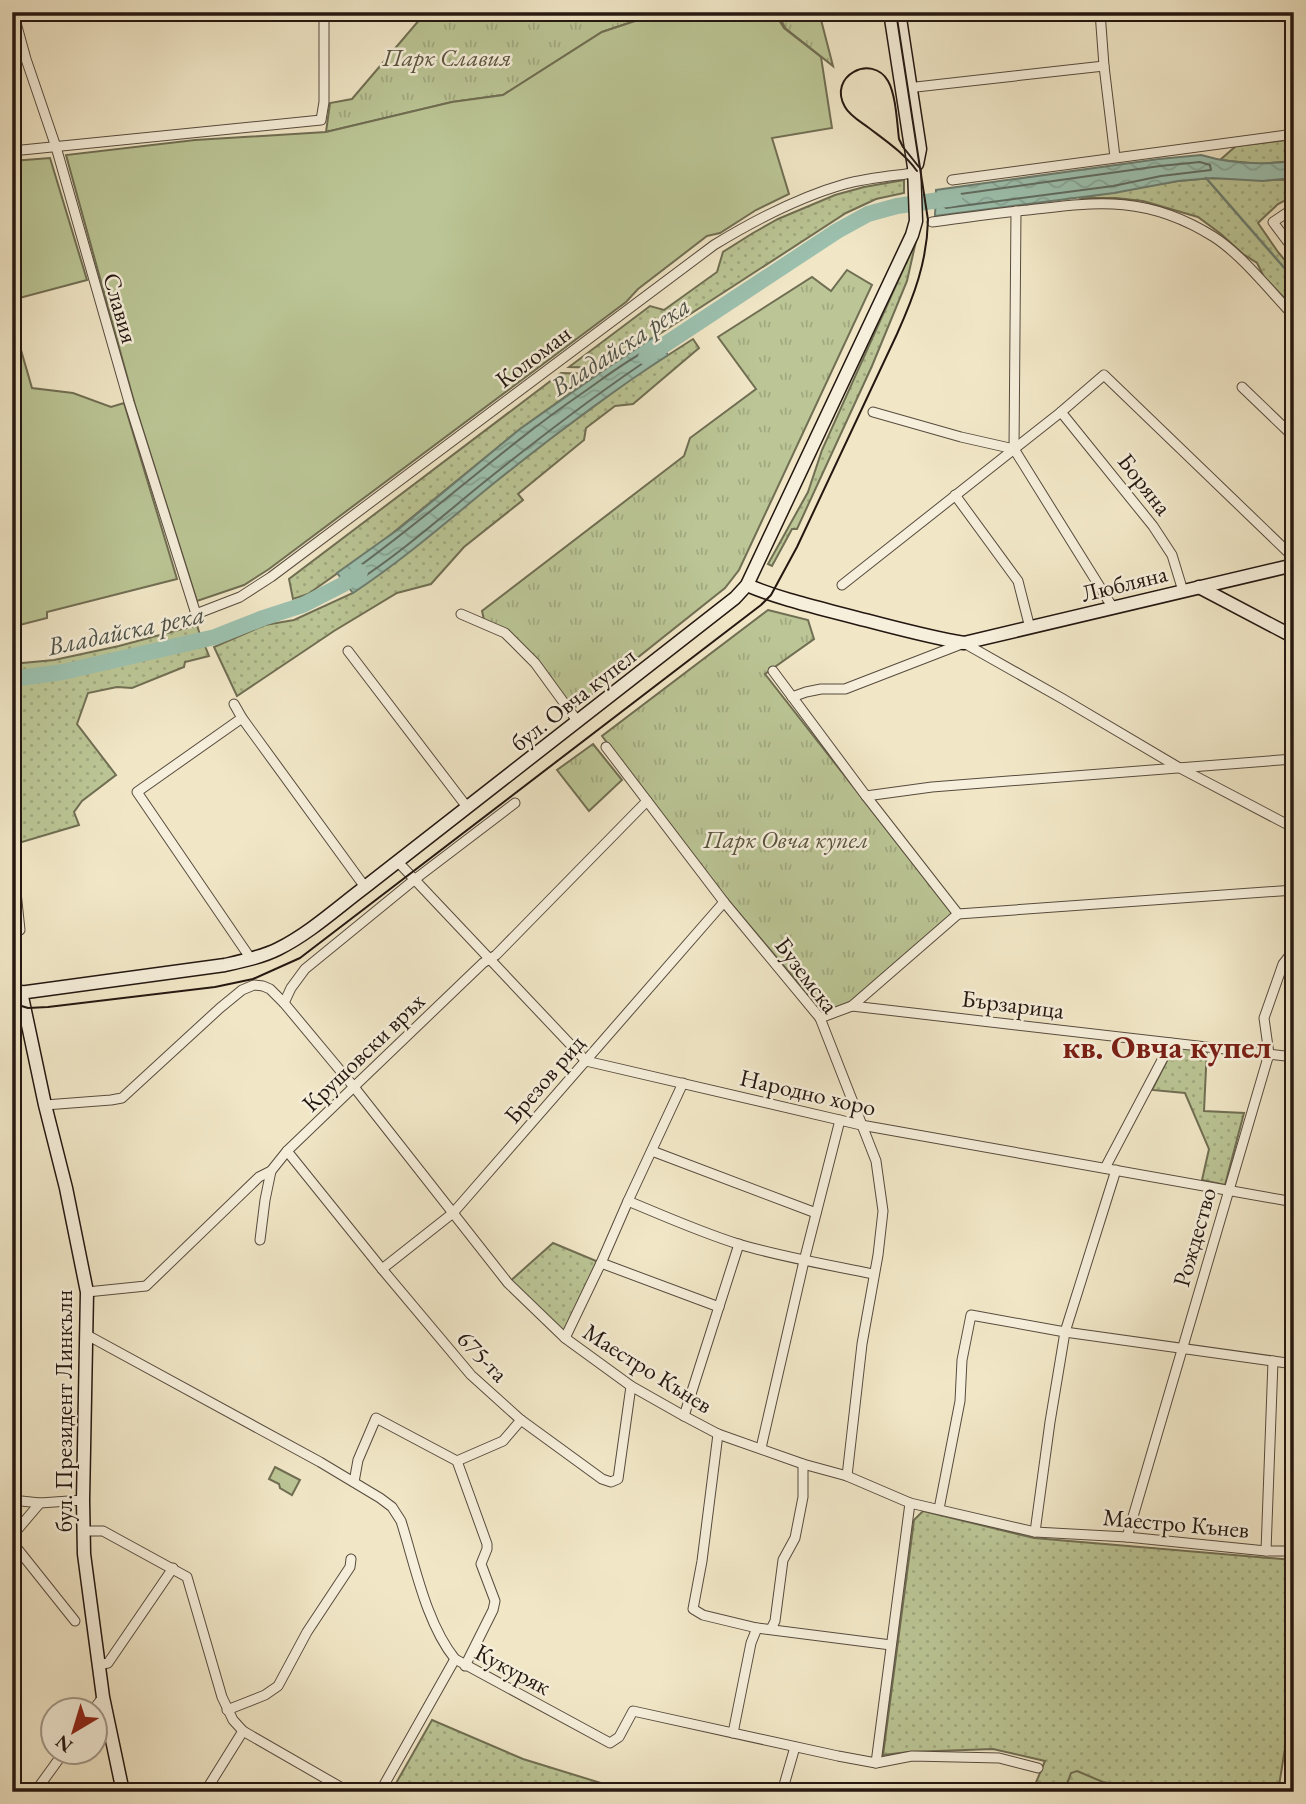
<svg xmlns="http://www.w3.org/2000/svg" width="1306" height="1804" viewBox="0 0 1306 1804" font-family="'EB Garamond',serif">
  <defs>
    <pattern id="grass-dots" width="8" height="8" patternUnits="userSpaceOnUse" patternTransform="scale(1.75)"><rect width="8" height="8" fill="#bbc595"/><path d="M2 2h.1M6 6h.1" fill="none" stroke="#a1a87f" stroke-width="1.8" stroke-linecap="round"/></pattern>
    <pattern id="forest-firs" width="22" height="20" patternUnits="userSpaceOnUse" patternTransform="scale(1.75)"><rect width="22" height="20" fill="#bbc595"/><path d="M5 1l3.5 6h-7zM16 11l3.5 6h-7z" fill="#a1a87f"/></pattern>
    <pattern id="park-tufts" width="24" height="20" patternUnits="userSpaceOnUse" patternTransform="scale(1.75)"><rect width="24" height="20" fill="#bbc595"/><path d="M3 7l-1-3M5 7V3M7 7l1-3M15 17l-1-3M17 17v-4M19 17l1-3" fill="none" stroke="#a1a87f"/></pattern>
    <pattern id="water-waves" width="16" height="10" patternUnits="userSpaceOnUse" patternTransform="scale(1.75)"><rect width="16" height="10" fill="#9cc1af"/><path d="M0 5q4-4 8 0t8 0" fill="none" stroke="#86a596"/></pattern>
  </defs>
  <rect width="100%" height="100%" fill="#f1e7c7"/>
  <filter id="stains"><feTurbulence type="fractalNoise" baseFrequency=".00286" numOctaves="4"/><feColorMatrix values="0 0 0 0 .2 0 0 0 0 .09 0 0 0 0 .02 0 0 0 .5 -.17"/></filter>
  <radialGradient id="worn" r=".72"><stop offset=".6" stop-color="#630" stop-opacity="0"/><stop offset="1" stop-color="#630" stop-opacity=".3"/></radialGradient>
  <!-- grass -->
  <g fill="url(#grass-dots)" stroke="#706e53" stroke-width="2">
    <polygon points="1294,139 1294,161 1260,164 1220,160 1236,146"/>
    <polygon points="1212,178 1287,180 1294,178 1294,196 1278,204 1258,223 1278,252 1294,271 1294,308 1264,277 1257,263 1243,254 1221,234 1198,217 1143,201 1116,198 1079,198 1178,181"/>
    <polygon points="904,180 904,193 876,199 846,213 607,368 569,367 650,306 664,310 717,272 723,252 753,233 778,219 835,195 864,187"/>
    <polygon points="916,241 907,281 872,366 797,529 792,529 772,566 768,564 808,492 822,450"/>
    <polygon points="693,339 699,348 633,404 615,406 586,428 584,440 518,494 523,500 464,547 431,584 397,593 334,631 237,696 214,647 265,625 294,620 353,593 550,439 631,379"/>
    <polygon points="561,373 597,374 520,429 383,541 308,594 293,599 289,579"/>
    <polygon points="197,625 200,635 54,668 12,674 12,664 54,660 119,646"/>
    <polygon points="205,646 209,656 185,662 184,667 132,688 117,687 88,693 77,724 116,775 82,801 74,812 79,825 12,845 12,684 65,676"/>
    <polygon points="1176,1043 1207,1047 1204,1111 1244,1113 1225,1185 1202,1180 1209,1149 1185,1093 1152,1090"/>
    <polygon points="553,1243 601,1263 565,1338 508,1283"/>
    <polygon points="923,1511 1034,1538 1294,1560 1294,1692 1278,1792 1032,1792 1045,1761 993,1749 909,1752 883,1755 914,1520"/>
    <polygon points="432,1720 523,1759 630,1792 391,1792"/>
  </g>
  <!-- forest -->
  <polygon fill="url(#forest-firs)" stroke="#706e53" stroke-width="2" points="1077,1771 1103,1782 1123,1786 1131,1792 1075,1792 1069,1788 1067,1784 1071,1773"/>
  <!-- park -->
  <g fill="url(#park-tufts)" stroke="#706e53" stroke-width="2">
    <polygon points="426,12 653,12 638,20 602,32 503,95 452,102 326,132 330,103 352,99"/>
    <polygon points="777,12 819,12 833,66 785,28"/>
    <polygon points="847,270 872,285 739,570 725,588 573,709 537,661 484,620 482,611 684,456 690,438 756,389 718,337 812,277 831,291"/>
    <polygon points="768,610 808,620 814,639 765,674 953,914 850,1002 824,1013 726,898 602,736"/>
    <polygon points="593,744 622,780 589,811 557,770"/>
    <polygon points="275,1467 300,1480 292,1495 280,1488 279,1484 269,1479"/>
  </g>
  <!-- garden -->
  <g fill="#bbc595" stroke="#706e53" stroke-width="2">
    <polygon points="653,12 774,12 784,28 821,57 832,128 772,138 789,194 756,210 720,233 707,236 638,289 626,302 269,569 244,585 197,601 135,405 66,155 195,140 326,132 452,102 503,95 602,32 638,20"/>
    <polygon points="50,158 87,280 12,300 12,161"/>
    <polygon points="12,319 32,388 73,393 111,407 124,403 177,579 47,612 47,618 12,627"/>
  </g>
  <!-- water -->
  <g fill="url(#water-waves)" stroke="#6c7d70" stroke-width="2">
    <path d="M1201,155C1231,164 1262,165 1294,161V178L1263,181L1212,178L1178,181L1114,193L935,216L936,190L1159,159Z"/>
    <path d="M655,336L668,355C605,396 546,441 488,488C443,525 400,562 353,593L337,573L400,528L520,429L607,368Z"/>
  </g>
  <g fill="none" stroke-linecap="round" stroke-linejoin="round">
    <!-- shore -->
    <g stroke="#606c60" stroke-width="2">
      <polygon points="1200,162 1210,165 1211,170 1161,176 1113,186 946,208 942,205 943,198 946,196 1160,166"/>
      <path d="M653,347L657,351L655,355C596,394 539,438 483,483C441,517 401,553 356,582H353L349,578L350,573C430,516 501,449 581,394C604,378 628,359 653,347Z"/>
    </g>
    <!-- stream -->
    <polyline stroke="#6c7d70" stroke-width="2.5" points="1206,178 1294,279"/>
    <!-- river -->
    <g stroke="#9cc1af" stroke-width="16">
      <polyline points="646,357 837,231 868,214 897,206 954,198"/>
      <polyline points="12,679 63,672 215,637 263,618 303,605 342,585 360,572"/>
    </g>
    <!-- street casing -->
    <g stroke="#574b3e" stroke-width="11">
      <g id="street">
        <path d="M13,12L26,59L56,147L129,402L196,614L240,597L271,577L714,245C755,220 799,197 845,184C867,178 892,176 914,173"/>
        <polyline points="1100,12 1104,66 1115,157"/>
        <polyline points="907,88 1104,66"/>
        <polyline points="12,151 321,120 324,102 324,12"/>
        <polyline points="952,180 1294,134"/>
        <polyline points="1294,208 1273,222 1294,250"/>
        <path d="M932,222C964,218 996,213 1028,210C1100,201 1149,196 1214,237C1242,255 1270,291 1294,316"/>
        <polyline points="1242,387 1294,437"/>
        <polyline points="873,412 961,437 1014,449 1113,608"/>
        <polyline points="1061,412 1153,526 1172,555 1183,591"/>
        <polyline points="1014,449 1016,211"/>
        <polyline points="955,495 1018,581 1030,628"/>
        <polyline points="842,585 1061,412 1104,375 1294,558"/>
        <polyline points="461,614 505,633 535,663 578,722"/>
        <polyline points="348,651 467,807"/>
        <polyline points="773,671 866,796 958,914"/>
        <polyline points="792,697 806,692 821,689 845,689 964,643 1063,699 1178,767 1294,828"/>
        <polyline points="234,704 242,718 365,887"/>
        <polyline points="242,718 137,792 251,959"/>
        <polyline points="606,747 724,902 820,1018 876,1161 883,1211 878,1255 862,1344 847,1476"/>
        <polyline points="866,796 932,787 1294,759"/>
        <polyline points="398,862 586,1061 861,1125 1294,1202"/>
        <polyline points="12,871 16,892 20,930"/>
        <polyline points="958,914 1294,890"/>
        <polyline points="284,1003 291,988 305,969 414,880 515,803"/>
        <polyline points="852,1006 1294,1057"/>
        <polyline points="820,1018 852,1006 958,914"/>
        <polyline points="45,1105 111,1100 122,1098 220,1008 242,990 254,985 263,986 270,989 284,1003 354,1087 508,1283 565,1338 631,1386 684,1416 718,1434 803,1464 847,1476 910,1503 1035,1532 1127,1537 1266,1551 1294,1551"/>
        <polyline points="287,1151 382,1269 471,1375 521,1420 602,1479 611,1482 618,1479 631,1386"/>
        <polyline points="652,1151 816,1213"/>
        <polyline points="1105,1168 1171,1043"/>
        <path d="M628,1201C664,1216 700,1232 738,1244C782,1257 828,1265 874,1274"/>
        <polyline points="260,1240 265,1200 271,1171"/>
        <polyline points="601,1263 719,1307"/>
        <polyline points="382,1269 453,1213 724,902"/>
        <polyline points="87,1292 146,1286 259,1177 271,1171 287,1151 483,963 496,955 647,801"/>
        <path d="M87,1335L320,1462L380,1498L392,1507L401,1521C415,1565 426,1623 455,1659L610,1743L619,1737L633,1711L838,1756L876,1763L912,1756L999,1758L1038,1768"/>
        <polyline points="565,1338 601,1263 628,1201 683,1083"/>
        <polyline points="684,1416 739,1244"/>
        <polyline points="718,1434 702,1561 693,1609 703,1615 757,1628 891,1645"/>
        <polyline points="761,1448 804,1261 840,1120"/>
        <polyline points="457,1461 503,1441 521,1420"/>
        <polyline points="354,1482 358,1460 376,1418 457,1461 487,1544 487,1549 481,1564 495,1601 493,1610 465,1666"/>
        <polyline points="12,1500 40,1503 83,1500"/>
        <polyline points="939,1509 960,1401 962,1360 971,1315 1065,1332 1294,1364"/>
        <polyline points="84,1531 103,1531 187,1577 222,1697 233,1720 243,1731 349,1792"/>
        <polyline points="1035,1532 1050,1422 1065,1332 1116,1170"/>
        <polyline points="12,1536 40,1503"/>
        <polyline points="1127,1537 1269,1054 1264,1018 1283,964 1294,950"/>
        <polyline points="12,1542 75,1621"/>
        <polyline points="1266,1551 1273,1361"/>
        <polyline points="771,1629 775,1621 783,1560 795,1538 803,1497 803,1464"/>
        <polyline points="98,1665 108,1663 173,1568"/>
        <polyline points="93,1710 103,1697"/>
        <polyline points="227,1710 265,1695 278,1686 307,1632 350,1567 351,1559"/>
        <polyline points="733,1733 751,1643 757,1628"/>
        <polyline points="876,1763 910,1503"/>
        <polyline points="35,1792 64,1752"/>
        <polyline points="205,1792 243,1731"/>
        <polyline points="380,1792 455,1659"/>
        <polyline points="782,1792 795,1747"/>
      </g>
    </g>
    <!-- secondary casing -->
    <g stroke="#241711" stroke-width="15">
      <g id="secondary">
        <polyline points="899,12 920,149 917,164"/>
        <path d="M747,585C782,600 820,608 857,618C893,627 928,637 964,643L1294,565"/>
        <polyline points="1199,587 1294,637"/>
        <polyline points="21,992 45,1105 66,1188 87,1292 83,1500 84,1554 103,1697 123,1792"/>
        <path d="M12,994L225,965C243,961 262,957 278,949C310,933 337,908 365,887L735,598L747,585L912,235L916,221L914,167L890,12"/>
      </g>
    </g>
    <!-- street -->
    <use href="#street" stroke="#f6efdb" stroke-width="9"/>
    <!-- secondary -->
    <use href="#secondary" stroke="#f6efdb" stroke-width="12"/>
    <!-- tram -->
    <g stroke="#241711" stroke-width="2">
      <path d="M917,171C904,153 886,141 869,128C861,122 850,116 845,107C827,76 872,53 888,81C896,95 897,123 899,139L903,147L919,167"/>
      <path d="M12,1003L28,1008L48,1007L215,987L253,979L300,958L761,605L771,595L797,547L897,334C914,296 927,262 928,220L896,12"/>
    </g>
  </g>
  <g text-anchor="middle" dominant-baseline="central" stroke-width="5" stroke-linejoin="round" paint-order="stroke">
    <!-- park labels -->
    <g font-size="24" font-style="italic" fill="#59543f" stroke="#f6efdb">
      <text x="447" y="57">Парк Славия</text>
      <text x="786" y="839">Парк Овча купел</text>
    </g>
    <!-- street labels -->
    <g font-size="24" fill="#241711" stroke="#f6efdb">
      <text transform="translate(121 308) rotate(74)">Славия</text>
      <text transform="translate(533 356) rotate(-37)">Коломан</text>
      <text transform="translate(1145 484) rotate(52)">Боряна</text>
      <text transform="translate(1124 583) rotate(-14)">Любляна</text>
      <text transform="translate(573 699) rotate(-38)">бул. Овча купел</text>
      <text transform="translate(807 975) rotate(53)">Буземска</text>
      <text transform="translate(1013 1004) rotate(7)">Бързарица</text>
      <text transform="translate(363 1052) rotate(-44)">Крушовски връх</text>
      <text transform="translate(544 1079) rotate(-49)">Брезов рид</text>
      <text transform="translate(808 1092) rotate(13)">Народно хоро</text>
      <text transform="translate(1194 1237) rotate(-74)">Рождество</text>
      <text transform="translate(483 1356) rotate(46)">675-та</text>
      <text transform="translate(648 1368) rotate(32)">Маестро Кънев</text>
      <text transform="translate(63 1411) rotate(-90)">бул. Президент Линкълн</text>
      <text transform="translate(1176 1523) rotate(5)">Маестро Кънев</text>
      <text transform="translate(513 1669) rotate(28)">Кукуряк</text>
    </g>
    <!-- water labels -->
    <g font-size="26" font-style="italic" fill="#4e5248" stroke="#f6efdb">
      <text transform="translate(620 346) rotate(-33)">Владайска река</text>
      <text transform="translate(126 630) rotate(-12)">Владайска река</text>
    </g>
    <!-- district labels -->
    <g font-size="32" font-weight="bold" fill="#7a1f14" stroke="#f6efdb">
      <text x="1167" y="1047">кв. Овча купел</text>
    </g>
  </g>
  <!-- margin -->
  <rect width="1306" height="1804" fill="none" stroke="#f1e7c7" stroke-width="42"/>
  <rect x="14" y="14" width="1278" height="1776" fill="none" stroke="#241711" stroke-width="3.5"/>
  <rect x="21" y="21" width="1264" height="1762" fill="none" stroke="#241711" stroke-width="2"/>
  <!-- north arrow -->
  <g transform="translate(74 1731) rotate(218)"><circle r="33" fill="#f6efdb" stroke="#a2998a" stroke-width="2"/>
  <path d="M0-5L12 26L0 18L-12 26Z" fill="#8f2418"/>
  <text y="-10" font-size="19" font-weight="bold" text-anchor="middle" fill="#241711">N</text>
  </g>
  <rect width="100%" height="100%" filter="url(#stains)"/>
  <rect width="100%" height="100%" fill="url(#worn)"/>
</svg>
